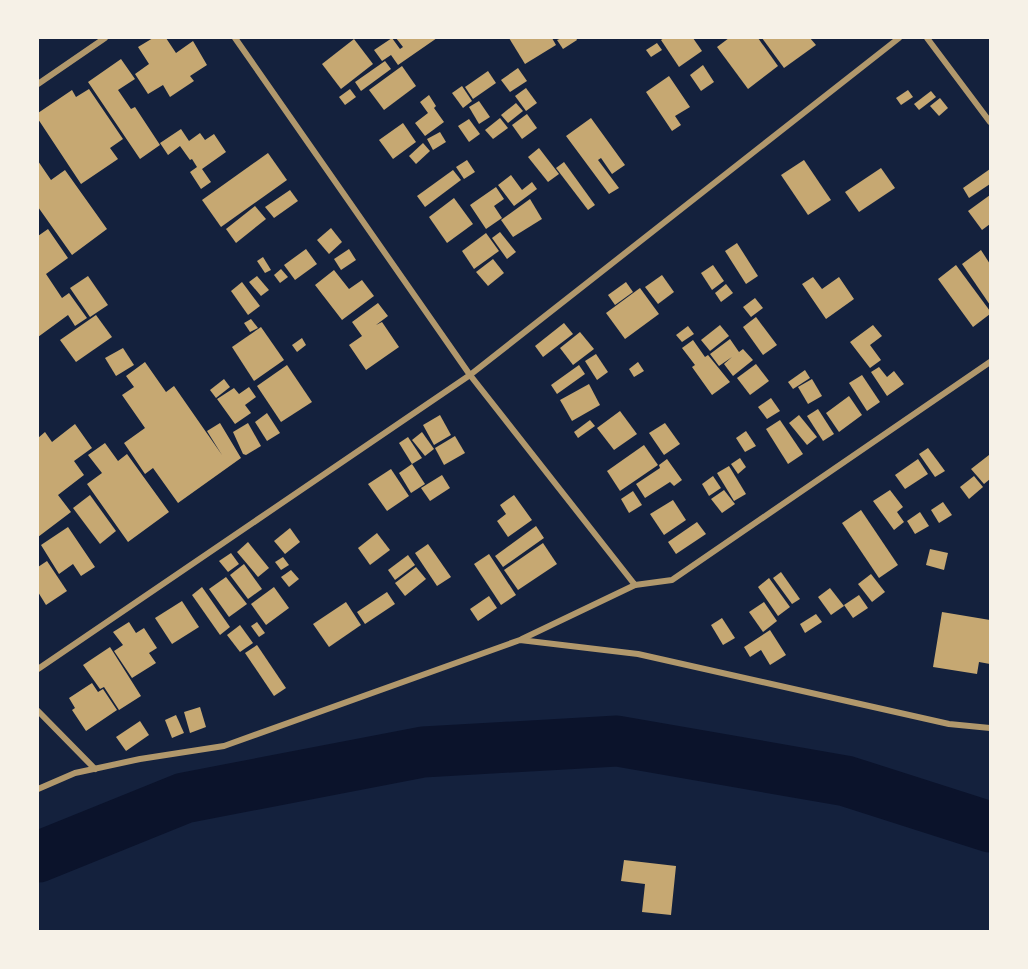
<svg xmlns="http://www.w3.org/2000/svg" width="1028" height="969" viewBox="0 0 1028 969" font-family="'Nunito Sans',sans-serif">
  <rect width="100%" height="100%" fill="#14213d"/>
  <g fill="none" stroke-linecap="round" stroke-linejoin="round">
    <!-- river -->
    <polyline stroke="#0b132b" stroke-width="51" points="38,857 184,798 423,752 617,741 846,781 990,827"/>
  </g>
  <!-- building -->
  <g fill="#c6a872">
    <polygon points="153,38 166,38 176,53 193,41 207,65 190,76 194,81 170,97 163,85 148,94 135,74 149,64 138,47"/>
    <polygon points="392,38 400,49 403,47 396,38 437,38 398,65 391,55 382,61 374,50"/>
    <polygon points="509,38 552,38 556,45 525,64"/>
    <polygon points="562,38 576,38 577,40 563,49 557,40"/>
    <polygon points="664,38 693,38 702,51 679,67 661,40"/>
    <polygon points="729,38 758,38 778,66 748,89 717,47"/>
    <polygon points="762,38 810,38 816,45 784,68"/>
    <polygon points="354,39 373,64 341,89 322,64"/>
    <polygon points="657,43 662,50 651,57 646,50"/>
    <polygon points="121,59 135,79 118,90 131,109 135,107 160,145 140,159 88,82"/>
    <polygon points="385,61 391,69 361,91 355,82"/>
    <polygon points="703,65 714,82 701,91 690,75"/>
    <polygon points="402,66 416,86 384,110 369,90"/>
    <polygon points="518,68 527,81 510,92 501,80"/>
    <polygon points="488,71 496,83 473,99 465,87"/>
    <polygon points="669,76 690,107 675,116 681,125 672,131 646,92"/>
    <polygon points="462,86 472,101 463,108 452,93"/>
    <polygon points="526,88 537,103 526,111 515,96"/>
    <polygon points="89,89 123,139 110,148 118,159 81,184 38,119 38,113 72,90 76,97"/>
    <polygon points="350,89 356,97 345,105 339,97"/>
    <polygon points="908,90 913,97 901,105 896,98"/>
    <polygon points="931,91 936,97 919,110 914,104"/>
    <polygon points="429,95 436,106 434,108 444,122 425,136 415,123 428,113 420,102"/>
    <polygon points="940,98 948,108 939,116 930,106"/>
    <polygon points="479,101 490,117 479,124 469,107"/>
    <polygon points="516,103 523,111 508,123 501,115"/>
    <polygon points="527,114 537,128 522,139 512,125"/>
    <polygon points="500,118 508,128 493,139 485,130"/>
    <polygon points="591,118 625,165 612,174 601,158 598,160 619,188 609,194 566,136"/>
    <polygon points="469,119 480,134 469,142 458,126"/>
    <polygon points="403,123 416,142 393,159 379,140"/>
    <polygon points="181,129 189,141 200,133 205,140 214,134 226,152 202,169 211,182 201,189 190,172 197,167 192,159 190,160 180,146 168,155 160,143"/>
    <polygon points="440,132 446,142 433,150 427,139"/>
    <polygon points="423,143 430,151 416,164 409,156"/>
    <polygon points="539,148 559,174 548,182 528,157"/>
    <polygon points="268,153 287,180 221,227 202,200"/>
    <polygon points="467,160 475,172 464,179 456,167"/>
    <polygon points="804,160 831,200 808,215 781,175"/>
    <polygon points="38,161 51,180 65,170 107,229 72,255 38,207"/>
    <polygon points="564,162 595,205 588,210 556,168"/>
    <polygon points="881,168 895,188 859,212 845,192"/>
    <polygon points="990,169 990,184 969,198 963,188"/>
    <polygon points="453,170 461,180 425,207 417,196"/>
    <polygon points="511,175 522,190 532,182 537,189 514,206 498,185"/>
    <polygon points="496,187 504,199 494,206 502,218 486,229 470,205"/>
    <polygon points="290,190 298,201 274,218 265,207"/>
    <polygon points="990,195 990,224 982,230 968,211"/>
    <polygon points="454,198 473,224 447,243 429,217"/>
    <polygon points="530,199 542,219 513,237 501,220"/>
    <polygon points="255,206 266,219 236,243 226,229"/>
    <polygon points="331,228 342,242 329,254 317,240"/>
    <polygon points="48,229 68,258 46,274 62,298 69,293 87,318 75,326 68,315 38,337 38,236"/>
    <polygon points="500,232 516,252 507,259 492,238"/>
    <polygon points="486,233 499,251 474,269 462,251"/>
    <polygon points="737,243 758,276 746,284 725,251"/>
    <polygon points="306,249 317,264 295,280 284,265"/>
    <polygon points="349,249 356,260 341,270 334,259"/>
    <polygon points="981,250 990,264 990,305 962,264"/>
    <polygon points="263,257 271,270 265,273 257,261"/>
    <polygon points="493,259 504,273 488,286 476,272"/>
    <polygon points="713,265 724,281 712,290 701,273"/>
    <polygon points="956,265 990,311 990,314 973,327 938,279"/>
    <polygon points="281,269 288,277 280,283 274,275"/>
    <polygon points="334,270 349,289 362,280 374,296 342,320 315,285"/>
    <polygon points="662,275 674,292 658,304 645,287"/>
    <polygon points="88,276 108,305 90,317 70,288"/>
    <polygon points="257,276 269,290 261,296 249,282"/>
    <polygon points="813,277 822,289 839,277 854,299 826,319 802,284"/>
    <polygon points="242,282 260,306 248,315 231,291"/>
    <polygon points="626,282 633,292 615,305 608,295"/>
    <polygon points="726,284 733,293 721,302 715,293"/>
    <polygon points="640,288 659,314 625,339 606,313"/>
    <polygon points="755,298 763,308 751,317 743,307"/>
    <polygon points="378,303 388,316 376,325 382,322 399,347 366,370 349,345 362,336 352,322"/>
    <polygon points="96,315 112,337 76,362 60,340"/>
    <polygon points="756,317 777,345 763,355 743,327"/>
    <polygon points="251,319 258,328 250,332 244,323"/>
    <polygon points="564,323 573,334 543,357 535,346"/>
    <polygon points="720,325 729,336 710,351 701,340"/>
    <polygon points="873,325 882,336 870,345 881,360 870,368 850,342"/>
    <polygon points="688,326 694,334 682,342 676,335"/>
    <polygon points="261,327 284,360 254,381 232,347"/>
    <polygon points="580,332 594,349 573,365 560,348"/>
    <polygon points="302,338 306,345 297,352 292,345"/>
    <polygon points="730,339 739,352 743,349 753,360 733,376 724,364 732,357 719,366 710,354"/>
    <polygon points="693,340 705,357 708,355 730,382 712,395 692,367 695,365 682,348"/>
    <polygon points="123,348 134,365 116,376 105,358"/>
    <polygon points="596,354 608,372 597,380 585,361"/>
    <polygon points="145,362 166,392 174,386 222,455 207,431 220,423 241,458 178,503 153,468 145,474 124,443 145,428 122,395 134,387 126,376"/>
    <polygon points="638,362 644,371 634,377 629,369"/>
    <polygon points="756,364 769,381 750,395 737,378"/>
    <polygon points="287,365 312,402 281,422 257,386"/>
    <polygon points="579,365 585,374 557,394 551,385"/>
    <polygon points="879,367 887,377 894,371 904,384 887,396 871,372"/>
    <polygon points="805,370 810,378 793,389 788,382"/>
    <polygon points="862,375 880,402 867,411 849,383"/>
    <polygon points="224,379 230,387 216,398 210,390"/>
    <polygon points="812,379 822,396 808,404 798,387"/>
    <polygon points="589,384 600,405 572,421 560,400"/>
    <polygon points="249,387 256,397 245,405 251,413 235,424 217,399 234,388 239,394"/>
    <polygon points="849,396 862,415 839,432 826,413"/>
    <polygon points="771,398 780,411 767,419 758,407"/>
    <polygon points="818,409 834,434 823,441 807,416"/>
    <polygon points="620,411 637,434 614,450 597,428"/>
    <polygon points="267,413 280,433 267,441 255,422"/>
    <polygon points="440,415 451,435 434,445 423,425"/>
    <polygon points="799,415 817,437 807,445 789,423"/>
    <polygon points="590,420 595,426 578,438 574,432"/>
    <polygon points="780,420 803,454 788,464 766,429"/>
    <polygon points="248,423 261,446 246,455 243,454 233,432"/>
    <polygon points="665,423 680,444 664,455 649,433"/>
    <polygon points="75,424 92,448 74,461 84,475 58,495 71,512 38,537 38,438 45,432 52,442"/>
    <polygon points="746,431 756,446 745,452 736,438"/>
    <polygon points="422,432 434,449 425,456 412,440"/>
    <polygon points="455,436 465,453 444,465 435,448"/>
    <polygon points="408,437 422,458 412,464 399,443"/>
    <polygon points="105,443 118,461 127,454 169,512 128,542 87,484 102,473 88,455"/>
    <polygon points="644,445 658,465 620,491 607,471"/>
    <polygon points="928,448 945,471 935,477 919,454"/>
    <polygon points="989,455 990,479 984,484 971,469"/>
    <polygon points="740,458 746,467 738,474 731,464"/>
    <polygon points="667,459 682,480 674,486 670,482 645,498 636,484 660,468 659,465"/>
    <polygon points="918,459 928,474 905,489 895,475"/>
    <polygon points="412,464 425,484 411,493 399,473"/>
    <polygon points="729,466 746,494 734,501 717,473"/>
    <polygon points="391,469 409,496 387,511 368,484"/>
    <polygon points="442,475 450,488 430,501 421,488"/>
    <polygon points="713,476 721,488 709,496 702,484"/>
    <polygon points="974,476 983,487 969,499 960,487"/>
    <polygon points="724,490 735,504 722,513 711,499"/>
    <polygon points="890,490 903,507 897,512 904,522 894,530 873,501"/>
    <polygon points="633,491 642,505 629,513 621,499"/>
    <polygon points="90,495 116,531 100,544 73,508"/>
    <polygon points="514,495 532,520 508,537 497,521 506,514 500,505"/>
    <polygon points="673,500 686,520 664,535 650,514"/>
    <polygon points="943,502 952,515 939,523 931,510"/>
    <polygon points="861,510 898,565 879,578 842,523"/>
    <polygon points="920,512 929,526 915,534 907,521"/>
    <polygon points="697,522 706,534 676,554 668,542"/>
    <polygon points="536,526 544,538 503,567 495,556"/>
    <polygon points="68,527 95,567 81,576 73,564 59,574 41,545"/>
    <polygon points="290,528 300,542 285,554 274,541"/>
    <polygon points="377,533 390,550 370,565 358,548"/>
    <polygon points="248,542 269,568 258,577 237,552"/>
    <polygon points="543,543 557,564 518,590 504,570"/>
    <polygon points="428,544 451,577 437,586 415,553"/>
    <polygon points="930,549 948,553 944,570 926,565"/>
    <polygon points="231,553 239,564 228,572 219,561"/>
    <polygon points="489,554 516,595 501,605 474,564"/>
    <polygon points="408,555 415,565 395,580 388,570"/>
    <polygon points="283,557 289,565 281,570 275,562"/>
    <polygon points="47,561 67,591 46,605 38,592 38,567"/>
    <polygon points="244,564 262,589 248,599 230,575"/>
    <polygon points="416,567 426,579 405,596 395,583"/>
    <polygon points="291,570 299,579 289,587 281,577"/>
    <polygon points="781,572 800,599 792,604 773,578"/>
    <polygon points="871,574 885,592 872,602 858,584"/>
    <polygon points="226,577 247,604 229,617 209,589"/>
    <polygon points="769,578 790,607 778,616 758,587"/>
    <polygon points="202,587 230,627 220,635 192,595"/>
    <polygon points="274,587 289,608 266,625 251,604"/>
    <polygon points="830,588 844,606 831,615 818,597"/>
    <polygon points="387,592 395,604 365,624 357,612"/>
    <polygon points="859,595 868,608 853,618 844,605"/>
    <polygon points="489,596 497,608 478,621 470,609"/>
    <polygon points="182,601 199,627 172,644 155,618"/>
    <polygon points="346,602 361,625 329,647 313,624"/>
    <polygon points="764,602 777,621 763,632 749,612"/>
    <polygon points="942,612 990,620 990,664 979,662 977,674 933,667"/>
    <polygon points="816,614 822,622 805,633 800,624"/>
    <polygon points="722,618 735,638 723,645 711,625"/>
    <polygon points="129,622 136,633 144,628 157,648 149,653 156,663 132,678 114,651 123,645 113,632"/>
    <polygon points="257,622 265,633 259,637 251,626"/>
    <polygon points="240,625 253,643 240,652 227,635"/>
    <polygon points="770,630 786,655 770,665 761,650 750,657 744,647"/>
    <polygon points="257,645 286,688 274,696 245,653"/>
    <polygon points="110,647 141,696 119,710 104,687 100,689 83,665"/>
    <polygon points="92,683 98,692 103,689 117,710 86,731 72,710 75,708 69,698"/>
    <polygon points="200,707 206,727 190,733 184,712"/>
    <polygon points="176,715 184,733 172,738 165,720"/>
    <polygon points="140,721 149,735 126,751 116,737"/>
    <polygon points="624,860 676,866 671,915 642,912 645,884 621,881"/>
  </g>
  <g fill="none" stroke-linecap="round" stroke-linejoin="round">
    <!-- minor -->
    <g stroke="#b1986c" stroke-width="6">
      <polyline points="235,38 470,375 635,585 672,580 990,362"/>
      <polyline points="927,38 990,122"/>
      <polyline points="38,84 105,38"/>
      <polyline points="522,639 635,585"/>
      <polyline points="38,669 470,375 899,38"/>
      <polyline points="38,711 95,769"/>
      <polyline points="38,789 75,773 140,759 224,746 520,640 638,654 949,724 990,728"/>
    </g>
  </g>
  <!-- border -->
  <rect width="1028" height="969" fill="none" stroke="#f6f1e7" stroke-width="78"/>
</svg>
